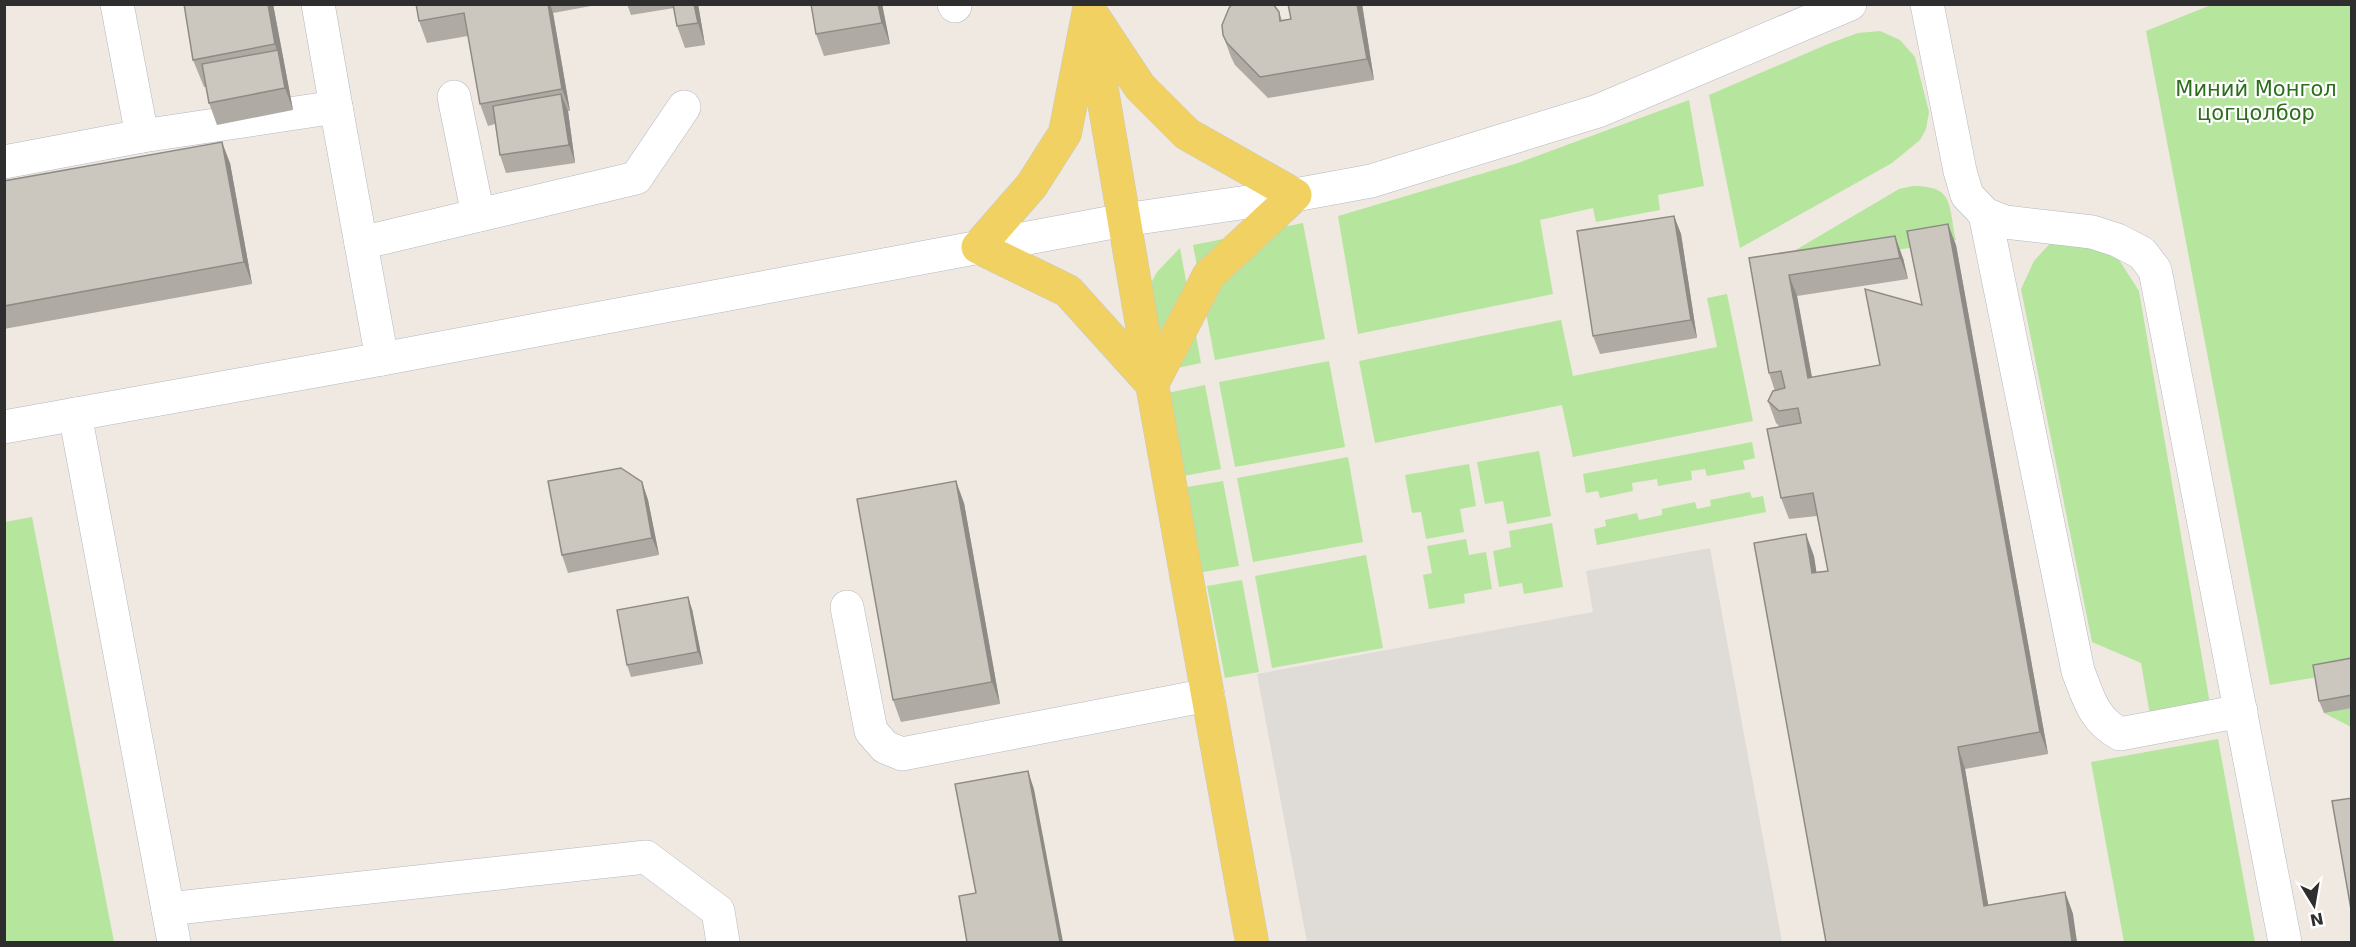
<svg xmlns="http://www.w3.org/2000/svg" width="2356" height="947" viewBox="0 0 2356 947" font-family="'DejaVu Sans',sans-serif">
  <rect width="100%" height="100%" fill="#efe9e1"/>
  <!-- green -->
  <g fill="#b6e59e">
    <polygon points="2211,5 2351,5 2351,727 2324,713 2318,677 2270,685 2146,31"/>
    <polygon points="1880,31 1900,40 1915,57 1929,112 1926,129 1920,140 1892,163 1740,248 1709,95 1828,44 1858,33"/>
    <polygon points="1689,100 1704,186 1658,195 1660,210 1596,222 1593,208 1540,220 1553,294 1358,334 1338,216 1518,163"/>
    <path d="M1913,186C1955,186 1948,205 1956,240L1755,274L1899,189Z"/>
    <polygon points="1303,223 1325,339 1215,360 1193,245"/>
    <polygon points="2054,239 2114,252 2139,291 2211,710 2151,721 2141,663 2092,642 2021,289 2034,261"/>
    <polygon points="1180,248 1201,363 1159,372 1150,285 1157,272"/>
    <polygon points="1727,294 1753,421 1573,457 1562,405 1375,443 1359,361 1561,320 1573,376 1717,347 1707,298"/>
    <polygon points="1329,361 1345,447 1235,467 1219,382"/>
    <polygon points="1205,385 1221,469 1178,477 1163,394"/>
    <polygon points="1752,442 1755,458 1743,461 1745,469 1707,476 1705,469 1691,471 1692,480 1658,486 1657,479 1632,483 1633,491 1600,498 1598,491 1586,493 1583,474"/>
    <polygon points="1539,451 1551,516 1507,524 1503,501 1485,504 1477,462"/>
    <polygon points="1348,457 1363,542 1253,562 1237,478"/>
    <polygon points="1469,464 1476,506 1460,509 1464,532 1426,539 1421,512 1412,513 1405,475"/>
    <polygon points="1223,481 1239,566 1197,573 1181,488"/>
    <polygon points="1750,492 1752,498 1763,496 1766,512 1597,545 1594,529 1606,526 1605,520 1637,513 1639,520 1662,515 1662,509 1695,502 1697,509 1711,506 1710,500"/>
    <polygon points="32,517 114,942 5,942 5,522"/>
    <polygon points="1552,523 1563,587 1524,594 1522,583 1499,587 1493,551 1511,547 1509,531"/>
    <polygon points="1466,539 1469,555 1486,552 1492,589 1464,594 1465,603 1429,609 1423,575 1432,573 1427,546"/>
    <polygon points="1366,555 1383,648 1272,668 1255,576"/>
    <polygon points="1242,580 1259,672 1225,678 1207,586"/>
    <polygon points="2218,739 2255,942 2124,942 2091,762"/>
  </g>
  <!-- plaza -->
  <polygon fill="#dfdcd8" points="1710,548 1782,942 1307,942 1257,674 1593,612 1586,571"/>
  <g fill="none" stroke-linecap="round" stroke-linejoin="round">
    <!-- minor casing -->
    <g stroke="#b4b7c1" stroke-width="34">
      <g id="minor">
        <polyline points="117,4 142,136 336,107 382,359"/>
        <polyline points="318,4 336,107"/>
        <polyline points="954,4 955,6"/>
        <polyline points="1927,4 1960,171 1967,195 1985,214 2005,222 2092,232 2117,240 2142,253 2155,270 2285,942"/>
        <polyline points="454,97 478,215"/>
        <polyline points="4,162 142,136"/>
        <path d="M1985,214L2078,671C2089,699 2093,719 2120,734L2241,711"/>
        <polyline points="361,243 636,178 684,107"/>
        <polyline points="75,414 174,942"/>
        <polyline points="4,427 382,359 1124,220 1295,195 1371,181 1598,111 1850,4"/>
        <polyline points="847,607 871,731 885,747 902,754 1208,695"/>
        <polyline points="168,909 646,857 718,911 723,942"/>
      </g>
    </g>
    <!-- major casing -->
    <g stroke="#c9c9c9" stroke-width="34">
      <g id="major">
        <polygon points="1089,10 1140,87 1187,134 1295,195 1209,275 1152,384 1068,291 978,247 1032,185 1065,133"/>
        <polyline points="1092,31 1152,384 1252,942"/>
      </g>
    </g>
    <!-- minor -->
    <use href="#minor" stroke="#fff" stroke-width="33"/>
    <!-- major -->
    <use href="#major" stroke="#f2d163" stroke-width="33"/>
  </g>
  <!-- wall -->
  <g fill="#afaba4">
    <polygon points="184,4 273,4 293,110 217,125 209,103 206,87 204,87 193,60"/>
    <polygon points="416,4 602,4 553,13 570,111 568,111 575,163 506,173 500,155 495,124 488,126 480,104 468,36 427,43 419,21"/>
    <polygon points="627,4 698,4 705,45 685,48 677,26 674,8 631,15"/>
    <polygon points="882,4 890,44 824,56 816,34"/>
    <polygon points="1288,4 1362,4 1374,80 1268,98 1235,65 1231,57 1223,35 1279,12 1282,20 1291,19"/>
    <polygon points="230,163 252,284 4,329 4,181"/>
    <polygon points="1674,216 1681,234 1697,338 1600,354 1593,336"/>
    <polygon points="1956,245 2048,754 1965,769 1988,905 2065,892 2073,914 1826,942 1814,556 1816,572 1828,571 1817,516 1789,519 1781,498 1780,427 1776,423 1768,401 1775,391 1769,373 1749,258 1903,258 1908,279 1797,296 1812,377 1880,365 1922,305"/>
    <polygon points="642,482 648,500 659,555 568,573 562,555"/>
    <polygon points="964,503 1000,704 901,722 893,700"/>
    <polygon points="692,609 703,664 631,677 627,665"/>
    <polygon points="2352,658 2352,708 2324,713 2319,701"/>
  </g>
  <!-- shaded-wall -->
  <g fill="#8e8b86">
    <polygon points="268,4 273,4 293,110 285,88 278,54 275,44"/>
    <polygon points="548,4 550,4 553,13 570,111 562,89"/>
    <polygon points="694,4 698,4 705,45 698,23"/>
    <polygon points="878,4 882,4 890,44 882,23"/>
    <polygon points="1357,4 1362,4 1374,80 1367,59"/>
    <polygon points="561,94 568,111 575,163 569,145"/>
    <polygon points="222,142 230,163 252,284 244,262"/>
    <polygon points="1674,216 1681,234 1697,338 1691,320"/>
    <polygon points="1948,224 1956,245 2048,754 2040,732"/>
    <polygon points="1895,236 1903,258 1908,279 1900,258"/>
    <polygon points="1789,275 1797,296 1816,400 1808,378"/>
    <polygon points="956,481 964,503 1000,704 992,682"/>
    <polygon points="642,482 648,500 659,555 652,538"/>
    <polygon points="1806,534 1814,556 1820,595 1812,573"/>
    <polygon points="688,597 692,609 703,664 698,652"/>
    <polygon points="1958,747 1965,769 1992,927 1984,906"/>
    <polygon points="1028,771 1034,789 1063,942 1060,942"/>
    <polygon points="2065,892 2073,914 2077,942 2072,942"/>
  </g>
  <!-- building -->
  <g fill="#cbc7bf" stroke="#8e8b86" stroke-width="1.5">
    <polygon points="184,4 268,4 275,44 193,60"/>
    <polygon points="416,4 548,4 562,89 480,104 464,13 419,21"/>
    <polygon points="673,4 694,4 698,23 677,26"/>
    <polygon points="811,4 878,4 882,23 816,34"/>
    <polygon points="1232,4 1273,4 1279,12 1280,21 1291,19 1288,4 1357,4 1367,59 1260,77 1227,43 1223,35 1222,25 1229,8"/>
    <polygon points="278,50 285,88 209,103 202,64"/>
    <polygon points="561,94 569,145 500,155 493,106"/>
    <polygon points="222,142 244,262 4,306 4,181"/>
    <polygon points="1674,216 1691,320 1593,336 1577,231"/>
    <polygon points="1948,224 2040,732 1958,747 1984,906 2065,892 2072,942 1826,942 1754,543 1806,534 1812,573 1828,571 1813,493 1781,498 1767,429 1801,423 1798,408 1779,411 1768,401 1773,391 1785,388 1781,371 1769,373 1749,258 1895,236 1900,258 1789,275 1808,378 1880,365 1865,289 1922,305 1907,231"/>
    <polygon points="621,468 642,482 652,538 562,555 548,481"/>
    <polygon points="956,481 992,682 893,700 857,499"/>
    <polygon points="688,597 698,652 627,665 617,610"/>
    <polygon points="2352,658 2352,695 2319,701 2313,665"/>
    <polygon points="1028,771 1060,942 967,942 959,896 976,893 955,784"/>
    <polygon points="2352,798 2352,915 2332,801"/>
  </g>
  <g text-anchor="middle" dominant-baseline="central" stroke-width="4.5" stroke-linejoin="round" paint-order="stroke">
    <!-- park labels -->
    <g font-size="21" fill="#2c6e1b" stroke="#fff">
      <text x="2256" y="89">Миний Монгол<tspan x="2256" dy="24">цогцолбор</tspan></text>
    </g>
  </g>
  <!-- border -->
  <rect width="2356" height="947" fill="none" stroke="#2e2e2e" stroke-width="12"/>
  <!-- north arrow -->
  <g transform="translate(2314 905) rotate(169)" stroke="#ffffff" stroke-width="4.5" paint-order="stroke">
  <path d="M0-4.5L10 22L0 15L-10 22Z" fill="#2e2e2e"/>
  <text y="-9" font-size="16" font-weight="bold" text-anchor="middle" fill="#2e2e2e">N</text>
  </g>
</svg>
